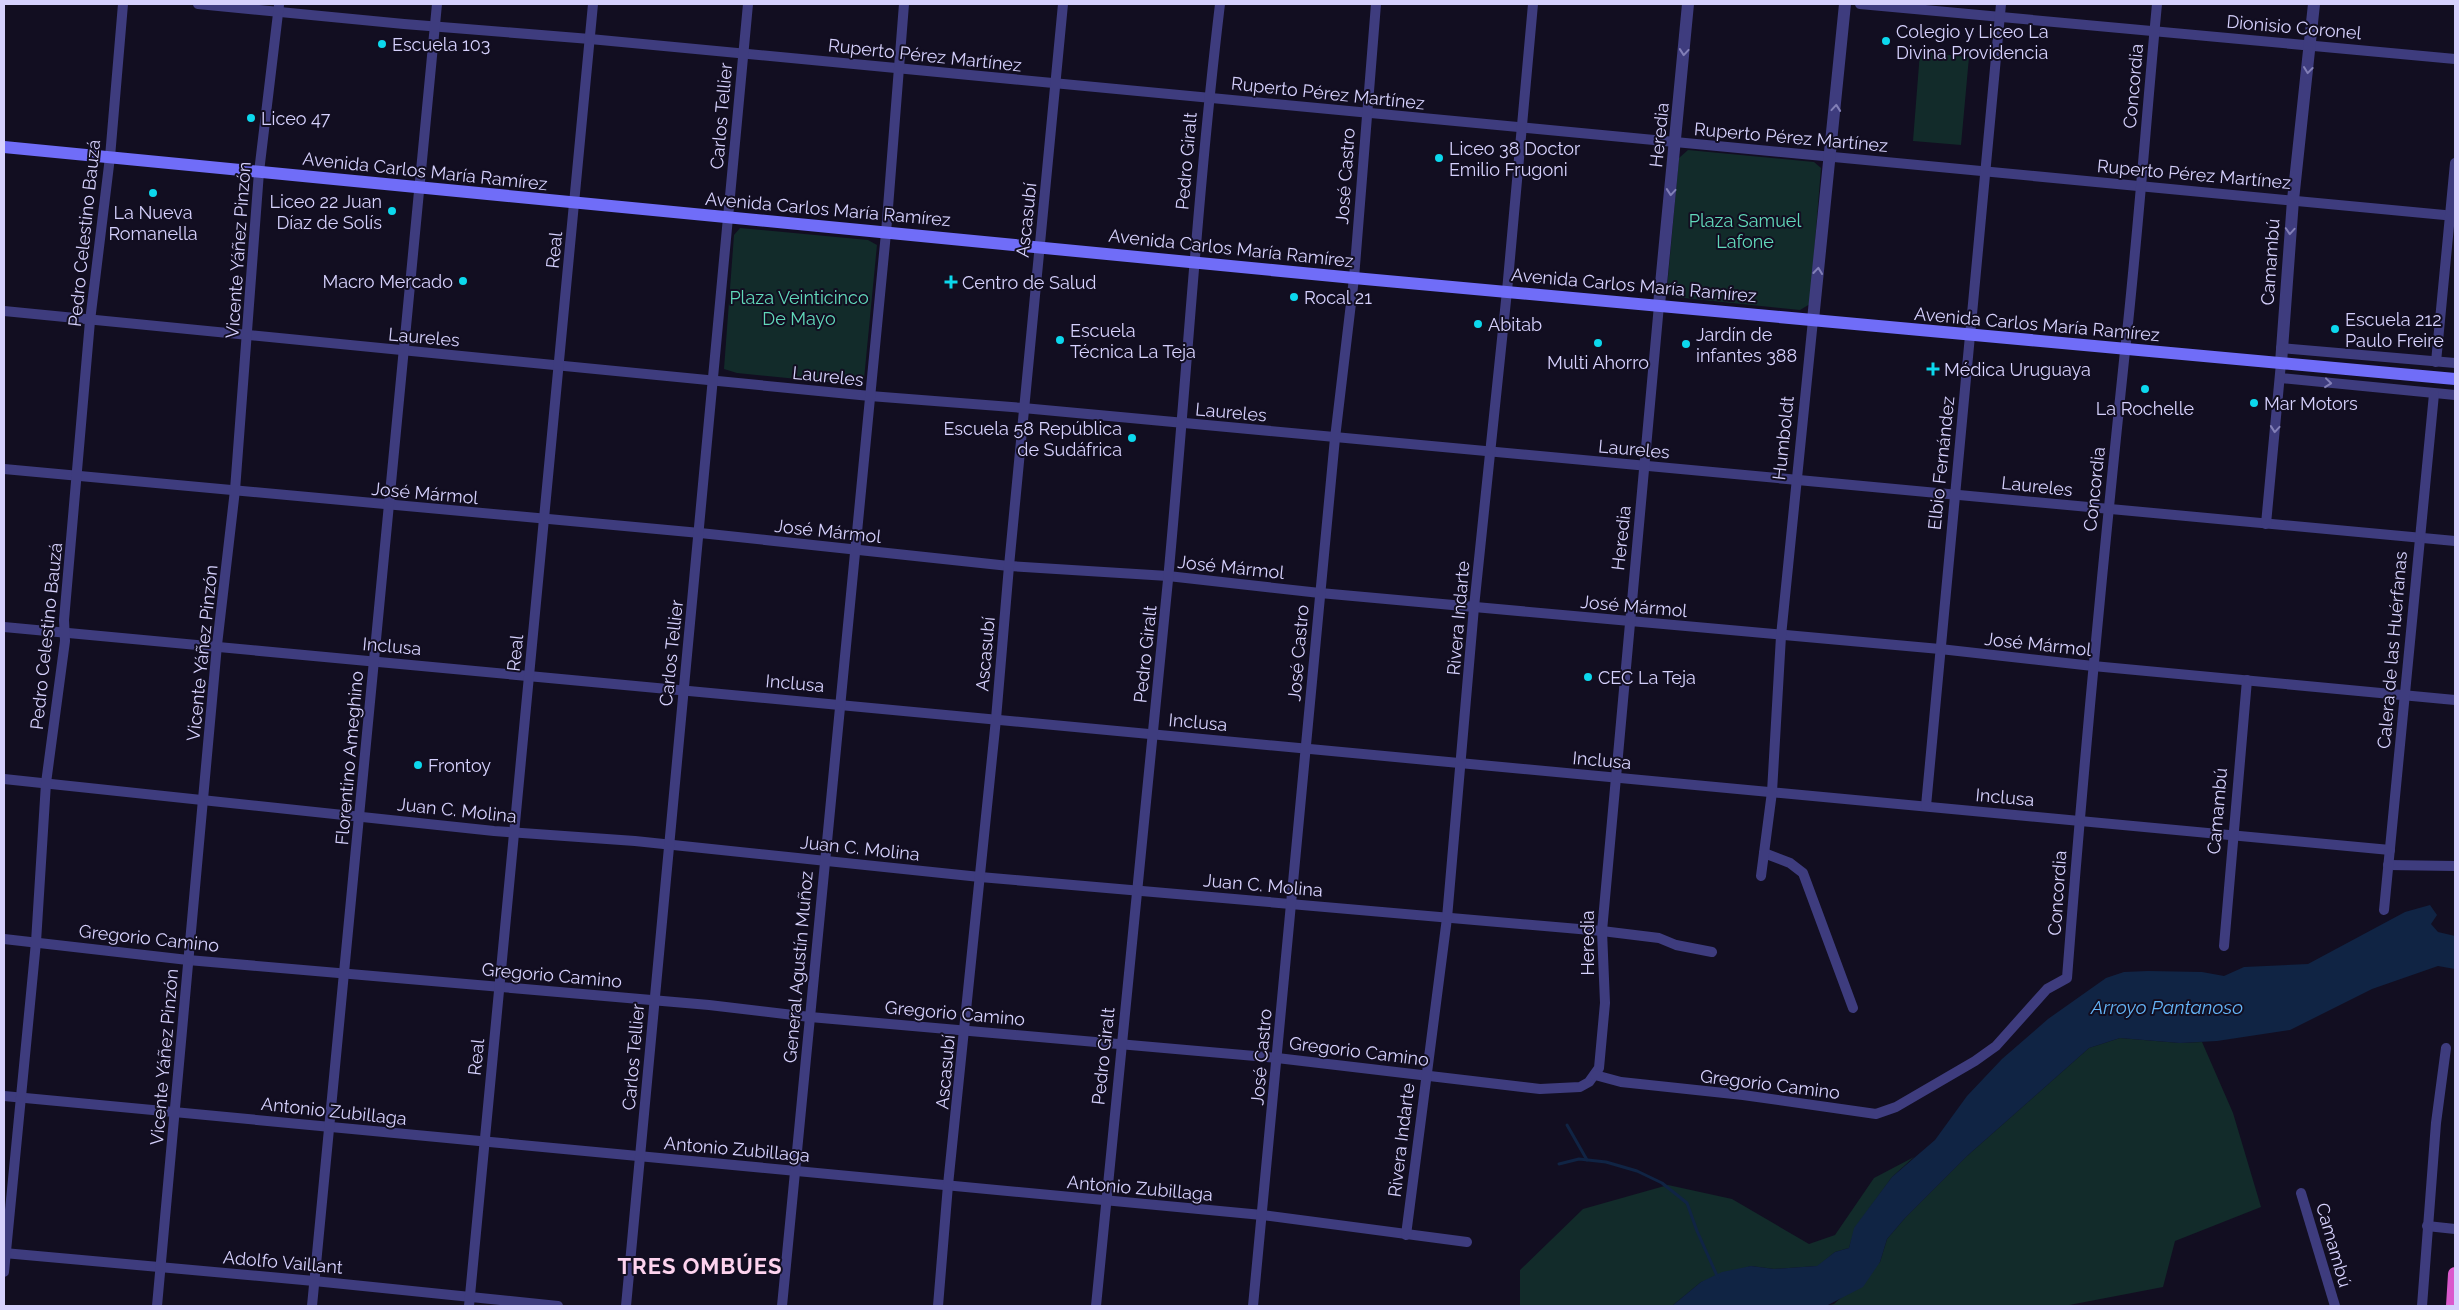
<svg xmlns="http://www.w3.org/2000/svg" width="2459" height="1310" viewBox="0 0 2459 1310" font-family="Raleway,sans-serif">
  <rect width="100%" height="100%" fill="#120e21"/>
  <!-- green -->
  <g fill="#122b2a">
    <polygon points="1920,52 1969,57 1961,145 1913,141"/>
    <polygon points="1688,150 1814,162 1821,168 1810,304 1800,310 1675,297 1669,294 1667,288 1679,158"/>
    <polygon points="740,228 868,240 877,245 864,379 858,385 737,373 724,369 734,235"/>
    <polygon points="2120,1038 2180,1043 2202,1042 2233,1113 2261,1207 2175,1241 2163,1287 2064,1306 1826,1306 1834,1304 1880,1262 1887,1239 1905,1218 1967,1156 2089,1048"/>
    <polygon points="1914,1157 1892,1177 1855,1228 1849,1248 1835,1252 1818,1266 1774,1269 1751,1266 1701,1282 1672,1306 1520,1306 1520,1270 1583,1209 1668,1185 1732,1199 1809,1244 1835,1235 1874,1178"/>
  </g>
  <!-- water -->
  <polygon fill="#102444" points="2430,905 2437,915 2431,924 2438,932 2455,936 2455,969 2438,966 2372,989 2290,1030 2217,1041 2180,1043 2120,1038 2089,1048 1967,1156 1905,1218 1887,1239 1880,1262 1863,1287 1826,1306 1672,1306 1701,1282 1722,1272 1751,1266 1774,1269 1817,1266 1835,1252 1849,1248 1854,1228 1892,1177 1935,1140 1967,1096 2002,1059 2048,1019 2106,978 2124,972 2148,971 2202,972 2224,976 2244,967 2308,964 2405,912"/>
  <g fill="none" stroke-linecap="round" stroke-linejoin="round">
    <!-- stream -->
    <g stroke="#102444" stroke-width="3">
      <polyline points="1567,1125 1587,1160"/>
      <polyline points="1559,1164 1579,1159 1606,1162 1637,1171 1662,1183 1687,1203 1697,1231 1718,1278"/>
    </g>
    <!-- minor -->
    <g stroke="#3e3c7e" stroke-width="10">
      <polyline points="198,4 404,24 590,39 2455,216"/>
      <polyline points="1860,4 2455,59"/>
      <polyline points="4,311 870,396 1023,408 2455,541"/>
      <polyline points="2281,348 2455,363"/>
      <polyline points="2436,362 2455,163"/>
      <polyline points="2280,378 2455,395"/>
      <polyline points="4,469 700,533 1009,566 1168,576 1320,593 1940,649 2093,666 2455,700"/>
      <polyline points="2266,524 2281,363"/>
      <polyline points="4,627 2390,850"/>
      <polyline points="4,779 494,831 635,841 980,877 1602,931 1659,938 1676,945 1712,952"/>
      <polyline points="1926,806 2001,4"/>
      <polyline points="1764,853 1790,863 1803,873 1853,1008"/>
      <polyline points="2388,865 2455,866"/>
      <polyline points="1761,876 1772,792 1781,636 1813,320"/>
      <polyline points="2384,910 2434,394"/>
      <polyline points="4,939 188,960 709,1005 810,1017 1277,1058 1540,1089 1580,1087 1589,1082 1599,1068 1605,1003 1602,931 1659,305"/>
      <polyline points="2224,946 2247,680"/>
      <path d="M1595,1075L1621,1082L1743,1095L1876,1114L1896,1107L1975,1061L1996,1046L2047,989L2067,978C2083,769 2103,560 2125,351C2138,236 2146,120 2157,4"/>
      <polyline points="4,1096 1262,1215 1467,1242"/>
      <polyline points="2301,1193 2335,1306"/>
      <polyline points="2427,1226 2455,1229"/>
      <polyline points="1406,1235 1447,918 1474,607 1507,291 1533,4"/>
      <polyline points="4,1253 314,1281 558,1306"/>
      <polyline points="4,1272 36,942 46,783 65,641 64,620 90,321 110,157 123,4"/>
      <polyline points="157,1306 217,645 235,490 259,172 279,5"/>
      <polyline points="312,1306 437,4"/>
      <polyline points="469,1306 593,4"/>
      <polyline points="626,1306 748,4"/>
      <polyline points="782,1306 886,233 904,4"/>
      <polyline points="938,1306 948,1185 996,719 1009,566 1063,4"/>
      <path d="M1096,1306C1119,1064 1145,822 1168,580C1186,388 1197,195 1220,4"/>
      <polyline points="1253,1306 1335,438 1354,278 1376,4"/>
      <polyline points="2422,1306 2436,1123 2446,1048"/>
    </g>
    <!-- tertiary -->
    <g stroke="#3e3c7e" stroke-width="12">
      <polyline points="1659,305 1688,4"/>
      <polyline points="1813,320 1845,4"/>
      <polyline points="2281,363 2293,200 2314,4"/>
    </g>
    <!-- secondary -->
    <polyline stroke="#706df8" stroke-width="12" points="4,147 1354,278 2455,379"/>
    <!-- trunk -->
    <polyline stroke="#da58cc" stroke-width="14" points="2453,1306 2455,1274"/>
  </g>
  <!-- one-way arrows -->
  <defs><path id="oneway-chevron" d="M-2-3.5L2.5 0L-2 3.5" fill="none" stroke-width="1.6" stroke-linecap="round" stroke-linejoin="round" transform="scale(1.25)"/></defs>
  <g stroke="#827fb7">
    <use href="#oneway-chevron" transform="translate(1684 52) rotate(95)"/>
    <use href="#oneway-chevron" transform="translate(2308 70) rotate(97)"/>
    <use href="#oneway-chevron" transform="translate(1836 108) rotate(-85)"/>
    <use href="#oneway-chevron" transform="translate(1671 192) rotate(95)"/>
    <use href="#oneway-chevron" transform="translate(2290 231) rotate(94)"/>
    <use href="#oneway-chevron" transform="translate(1818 271) rotate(-84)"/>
    <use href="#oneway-chevron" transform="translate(2328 383) rotate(6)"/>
    <use href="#oneway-chevron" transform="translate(2275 429) rotate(95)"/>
  </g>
  <!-- markers -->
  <g fill="#0cd8ed" stroke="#120e21" stroke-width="2">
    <circle cx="1886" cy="41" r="5"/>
    <circle cx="382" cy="44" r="5"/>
    <circle cx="251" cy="118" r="5"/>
    <circle cx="1439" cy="158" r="5"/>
    <circle cx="153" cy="193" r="5"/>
    <circle cx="392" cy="211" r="5"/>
    <circle cx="463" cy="281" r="5"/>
    <path d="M948.5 274.5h5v5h5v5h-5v5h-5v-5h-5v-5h5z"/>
    <circle cx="1294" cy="297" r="5"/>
    <circle cx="1478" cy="324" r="5"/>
    <circle cx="2335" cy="329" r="5"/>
    <circle cx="1060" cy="340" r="5"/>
    <circle cx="1598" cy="343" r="5"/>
    <circle cx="1686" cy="344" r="5"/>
    <path d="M1930.5 361.5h5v5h5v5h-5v5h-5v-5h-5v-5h5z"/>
    <circle cx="2145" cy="389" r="5"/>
    <circle cx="2254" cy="403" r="5"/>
    <circle cx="1132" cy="438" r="5"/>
    <circle cx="1588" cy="677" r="5"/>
    <circle cx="418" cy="765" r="5"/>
  </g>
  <g text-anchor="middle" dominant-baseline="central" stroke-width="4" stroke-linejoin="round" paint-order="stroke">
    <!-- street labels -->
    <g font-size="18" fill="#d6d1fd" stroke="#120e21">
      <text transform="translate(2294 27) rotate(5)">Dionisio Coronel</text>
      <text transform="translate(925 55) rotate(6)">Ruperto Pérez Martínez</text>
      <text transform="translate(2133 86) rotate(-85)">Concordia</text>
      <text transform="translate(1328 93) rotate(6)">Ruperto Pérez Martínez</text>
      <text transform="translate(721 116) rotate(-85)">Carlos Tellier</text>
      <text transform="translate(1659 135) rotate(-84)">Heredia</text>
      <text transform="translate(1791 137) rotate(5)">Ruperto Pérez Martínez</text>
      <text transform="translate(1186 161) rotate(-85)">Pedro Giralt</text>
      <text transform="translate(425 171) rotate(6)">Avenida Carlos María Ramírez</text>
      <text transform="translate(2194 174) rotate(5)">Ruperto Pérez Martínez</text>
      <text transform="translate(1345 176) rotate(-86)">José Castro</text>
      <text transform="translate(828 209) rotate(5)">Avenida Carlos María Ramírez</text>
      <text transform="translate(1026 220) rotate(-84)">Ascasubí</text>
      <text transform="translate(84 233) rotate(-84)">Pedro Celestino Bauzá</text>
      <text transform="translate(1231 248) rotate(6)">Avenida Carlos María Ramírez</text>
      <text transform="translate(238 250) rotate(-86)">Vicente Yáñez Pinzón</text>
      <text transform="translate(554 250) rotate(-84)">Real</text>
      <text transform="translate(2270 262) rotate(-86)">Camambú</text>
      <text transform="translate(1634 285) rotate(5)">Avenida Carlos María Ramírez</text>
      <text transform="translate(2037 324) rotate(5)">Avenida Carlos María Ramírez</text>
      <text transform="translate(424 337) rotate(5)">Laureles</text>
      <text transform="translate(828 376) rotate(6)">Laureles</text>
      <text transform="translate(1231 412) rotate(5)">Laureles</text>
      <text transform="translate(1783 438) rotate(-84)">Humboldt</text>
      <text transform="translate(1634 449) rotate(5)">Laureles</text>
      <text transform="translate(1941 463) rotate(-84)">Elbio Fernández</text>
      <text transform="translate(2037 486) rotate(6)">Laureles</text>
      <text transform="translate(2094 489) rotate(-84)">Concordia</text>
      <text transform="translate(425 493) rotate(5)">José Mármol</text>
      <text transform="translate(828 531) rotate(6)">José Mármol</text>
      <text transform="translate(1621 538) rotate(-84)">Heredia</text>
      <text transform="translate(1231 567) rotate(6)">José Mármol</text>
      <text transform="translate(1634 606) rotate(5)">José Mármol</text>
      <text transform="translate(1458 618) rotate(-85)">Rivera Indarte</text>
      <text transform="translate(46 636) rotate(-84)">Pedro Celestino Bauzá</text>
      <text transform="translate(2038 644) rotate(6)">José Mármol</text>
      <text transform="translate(392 646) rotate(5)">Inclusa</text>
      <text transform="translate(2392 650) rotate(-85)">Calera de las Huérfanas</text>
      <text transform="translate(202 653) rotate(-84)">Vicente Yáñez Pinzón</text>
      <text transform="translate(515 653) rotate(-84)">Real</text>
      <text transform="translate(671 653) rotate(-84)">Carlos Tellier</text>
      <text transform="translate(1298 653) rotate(-85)">José Castro</text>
      <text transform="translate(985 654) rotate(-85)">Ascasubí</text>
      <text transform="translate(1145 654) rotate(-84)">Pedro Giralt</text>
      <text transform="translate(795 683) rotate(5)">Inclusa</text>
      <text transform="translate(1198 722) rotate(5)">Inclusa</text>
      <text transform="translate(349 758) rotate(-85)">Florentino Ameghino</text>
      <text transform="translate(1602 760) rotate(5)">Inclusa</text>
      <text transform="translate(2005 797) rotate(5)">Inclusa</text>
      <text transform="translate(457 810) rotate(6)">Juan C. Molina</text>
      <text transform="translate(2217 811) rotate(-85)">Camambú</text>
      <text transform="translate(860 848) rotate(6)">Juan C. Molina</text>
      <text transform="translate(1263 885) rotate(5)">Juan C. Molina</text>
      <text transform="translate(2057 893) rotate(-86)">Concordia</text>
      <text transform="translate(149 938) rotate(6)">Gregorio Camino</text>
      <text transform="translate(1587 943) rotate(-90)">Heredia</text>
      <text transform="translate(798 967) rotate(-85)">General Agustín Muñoz</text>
      <text transform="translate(552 975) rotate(5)">Gregorio Camino</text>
      <text transform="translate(955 1013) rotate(5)">Gregorio Camino</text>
      <text transform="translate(1359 1051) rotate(7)">Gregorio Camino</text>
      <text transform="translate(1103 1056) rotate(-84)">Pedro Giralt</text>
      <text transform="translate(164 1057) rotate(-85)">Vicente Yáñez Pinzón</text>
      <text transform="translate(476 1057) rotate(-84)">Real</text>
      <text transform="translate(633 1057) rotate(-85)">Carlos Tellier</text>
      <text transform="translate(1261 1057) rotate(-85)">José Castro</text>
      <text transform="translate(945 1072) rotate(-85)">Ascasubí</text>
      <text transform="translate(1770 1084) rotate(7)">Gregorio Camino</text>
      <text transform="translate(334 1111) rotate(6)">Antonio Zubillaga</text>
      <text transform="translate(1401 1140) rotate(-83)">Rivera Indarte</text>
      <text transform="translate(737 1149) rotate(5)">Antonio Zubillaga</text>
      <text transform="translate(1140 1188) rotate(5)">Antonio Zubillaga</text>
      <text transform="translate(2334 1245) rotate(74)">Camambú</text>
      <text transform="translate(283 1262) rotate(5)">Adolfo Vaillant</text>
    </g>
    <!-- poi labels -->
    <g font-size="18" fill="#d6d1fd" stroke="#120e21" text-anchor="start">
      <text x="1896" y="31">Colegio y Liceo La<tspan x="1896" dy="21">Divina Providencia</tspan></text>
      <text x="392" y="44">Escuela 103</text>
      <text x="261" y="118">Liceo 47</text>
      <text x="1449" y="148">Liceo 38 Doctor<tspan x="1449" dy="21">Emilio Frugoni</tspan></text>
      <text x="382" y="201" text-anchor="end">Liceo 22 Juan<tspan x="382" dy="21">Díaz de Solís</tspan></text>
      <text x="153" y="212" text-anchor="middle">La Nueva<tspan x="153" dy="21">Romanella</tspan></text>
      <text x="453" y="281" text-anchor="end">Macro Mercado</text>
      <text x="962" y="282">Centro de Salud</text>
      <text x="1304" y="297">Rocal 21</text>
      <text x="2345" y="319">Escuela 212<tspan x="2345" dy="21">Paulo Freire</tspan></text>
      <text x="1488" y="324">Abitab</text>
      <text x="1070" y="330">Escuela<tspan x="1070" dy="21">Técnica La Teja</tspan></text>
      <text x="1696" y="334">Jardín de<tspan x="1696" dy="21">infantes 388</tspan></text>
      <text x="1598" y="362" text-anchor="middle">Multi Ahorro</text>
      <text x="1944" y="369">Médica Uruguaya</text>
      <text x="2264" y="403">Mar Motors</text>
      <text x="2145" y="408" text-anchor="middle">La Rochelle</text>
      <text x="1122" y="428" text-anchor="end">Escuela 58 República<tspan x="1122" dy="21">de Sudáfrica</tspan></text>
      <text x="1598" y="677">CEC La Teja</text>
      <text x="428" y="765">Frontoy</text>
    </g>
    <!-- park labels -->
    <g font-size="18" fill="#61d9ba" stroke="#120e21">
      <text x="1745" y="220">Plaza Samuel<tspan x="1745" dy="21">Lafone</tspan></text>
      <text x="799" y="297">Plaza Veinticinco<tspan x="799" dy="21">De Mayo</tspan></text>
    </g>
    <!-- water labels -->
    <g font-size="19" font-style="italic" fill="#64b4f7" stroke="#120e21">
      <text x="2167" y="1007">Arroyo Pantanoso</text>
    </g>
    <!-- district labels -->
    <g font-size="22" font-weight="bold" letter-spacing="1" fill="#fdd3ee" stroke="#120e21">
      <text x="700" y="1266">TRES OMBÚES</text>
    </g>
  </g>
  <!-- border -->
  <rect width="2459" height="1310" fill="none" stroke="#d6d1fd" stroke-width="10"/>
</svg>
